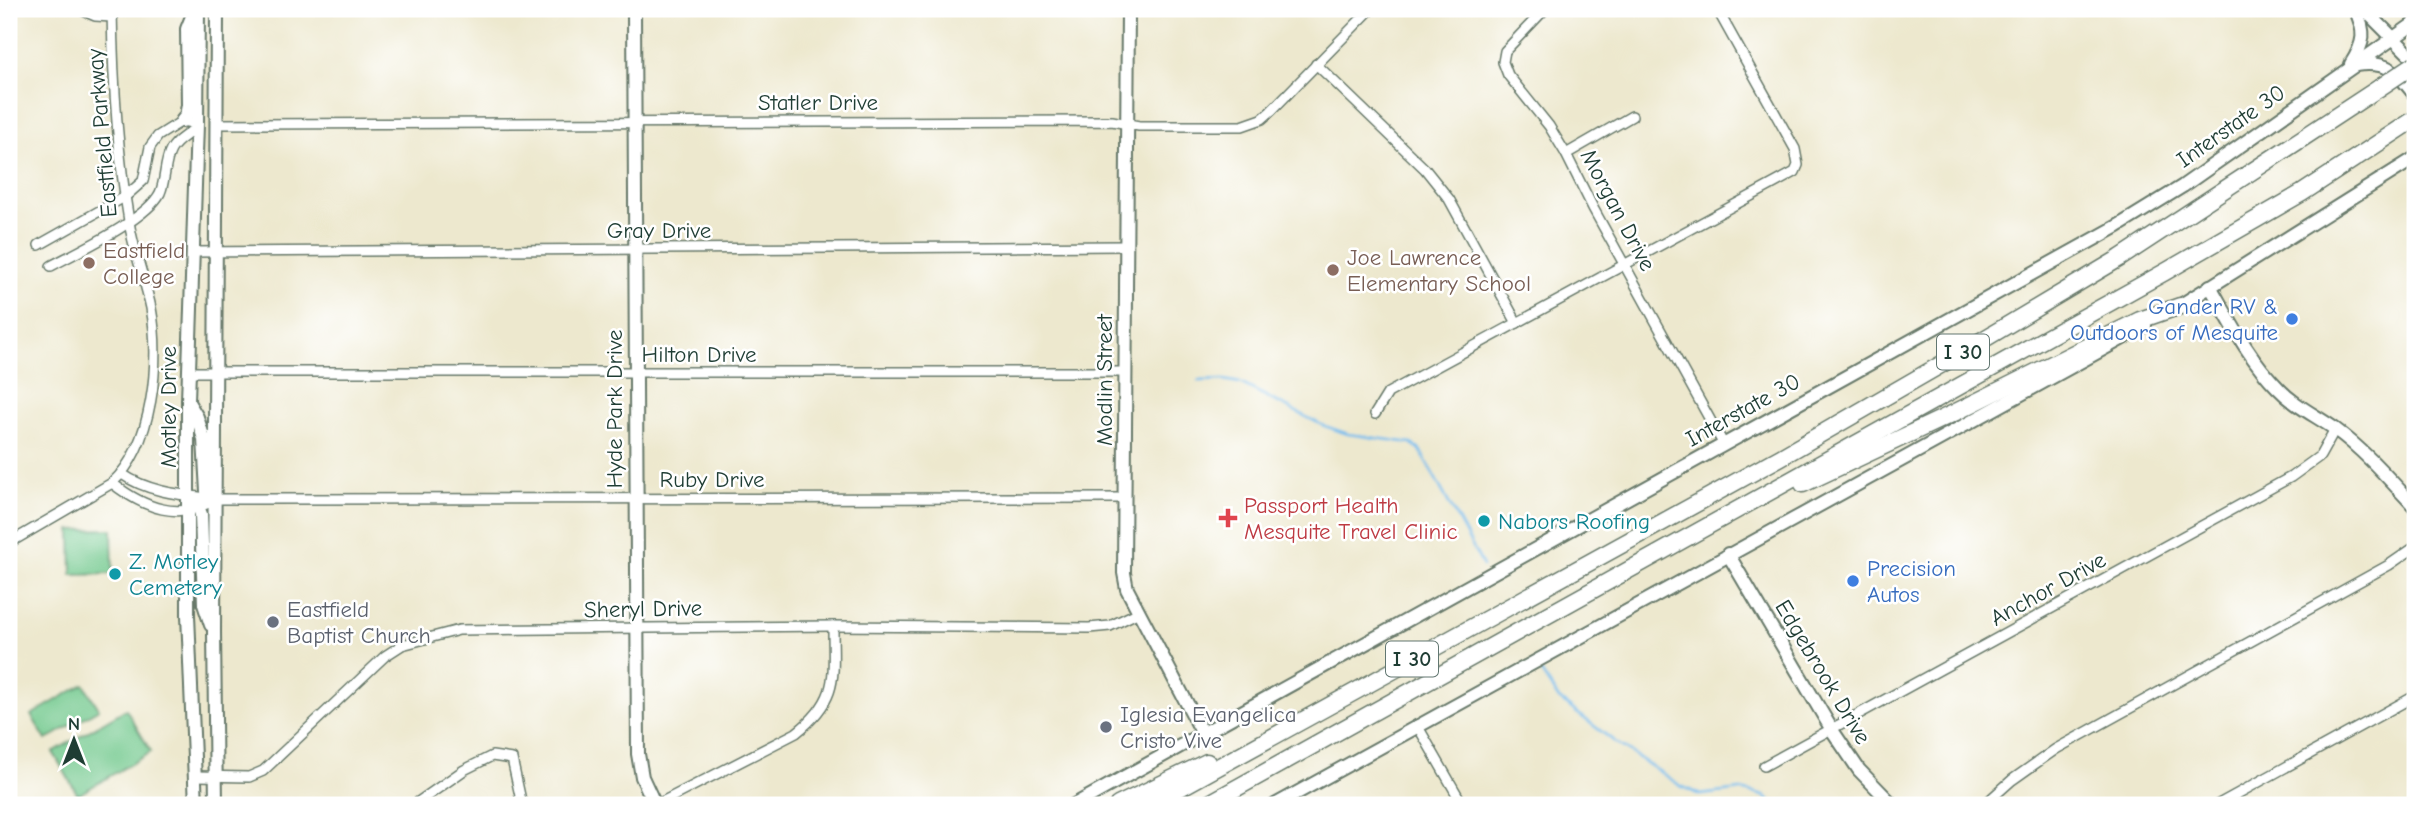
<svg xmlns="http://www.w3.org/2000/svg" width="2424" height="814" viewBox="0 0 2424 814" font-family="'Comic Neue',sans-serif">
  <rect width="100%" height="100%" fill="#fff"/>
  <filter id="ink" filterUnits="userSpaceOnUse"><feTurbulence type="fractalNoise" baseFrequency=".0143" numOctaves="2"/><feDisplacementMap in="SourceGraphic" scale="14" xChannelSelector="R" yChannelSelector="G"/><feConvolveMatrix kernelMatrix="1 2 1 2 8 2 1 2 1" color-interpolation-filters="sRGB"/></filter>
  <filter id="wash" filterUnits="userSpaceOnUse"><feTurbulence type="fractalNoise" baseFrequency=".00686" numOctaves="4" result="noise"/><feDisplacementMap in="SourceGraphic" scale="28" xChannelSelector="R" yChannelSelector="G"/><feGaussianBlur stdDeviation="1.57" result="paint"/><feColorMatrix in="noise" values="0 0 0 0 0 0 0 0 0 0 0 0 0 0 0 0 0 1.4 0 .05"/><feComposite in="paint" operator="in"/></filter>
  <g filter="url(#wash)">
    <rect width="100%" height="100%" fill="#ede8ce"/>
    <!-- green -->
    <g fill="#73c98e" stroke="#498361" stroke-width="2">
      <polygon points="112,529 113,574 72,575 71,530"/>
      <polygon points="84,684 99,709 46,740 31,715"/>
      <polygon points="126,709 151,752 78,795 53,752"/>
    </g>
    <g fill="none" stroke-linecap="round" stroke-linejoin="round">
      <!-- stream -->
      <g stroke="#77bdee" stroke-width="2.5">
        <polyline points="1198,381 1224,380 1240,383 1322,425 1348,434 1411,443 1420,450 1483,566"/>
        <polyline points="1539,669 1559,699 1615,742 1681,786 1700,795 1741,790 1764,796 1774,805"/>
      </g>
    </g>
  </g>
  <g filter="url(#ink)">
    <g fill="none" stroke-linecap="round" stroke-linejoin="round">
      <!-- street casing -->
      <g stroke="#67796a" stroke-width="12">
        <g id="street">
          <polyline points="79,9 95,16 112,17"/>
          <polyline points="1545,9 1505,51 1503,62 1508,75 1549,126 1566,154 1593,208 1724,445"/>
          <polyline points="1128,10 1178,9"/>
          <polyline points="1316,64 1425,169 1449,199 1517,323"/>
          <polyline points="217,124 1112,121 1139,126 1242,126 1262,119 1271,111 1371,9"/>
          <polyline points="1566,154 1632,116"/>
          <path d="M39,245L126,196L143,181L150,147L158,136L182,121L197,124C189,137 178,137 171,150C164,163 166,179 160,193C147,219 79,251 51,266"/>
          <polyline points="192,252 1125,246"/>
          <polyline points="188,372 1126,372"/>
          <polyline points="1375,414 1388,393 1795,172 1798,165 1795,149 1717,9"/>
          <path d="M122,474C149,493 184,495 216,499L1124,498"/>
          <path d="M112,483C144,508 179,522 216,499"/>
          <path d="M9,543L112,483C153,446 161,360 151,308C145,279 133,250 129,221C117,151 113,80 112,9"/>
          <polyline points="1417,725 1463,805"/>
          <polyline points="1764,766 2291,477 2320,456 2335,429"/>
          <polyline points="196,776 249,777 263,771 385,656 402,645 459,630 833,626 1089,628 1110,626 1139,612"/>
          <polyline points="414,805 464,770 492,756 512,759 522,805"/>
          <path d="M656,805L796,733C840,698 833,677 833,626"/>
          <polyline points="1984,805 2012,780 2056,749 2389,565 2415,547"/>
          <polyline points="2217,805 2415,696"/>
        </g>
      </g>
      <!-- secondary casing -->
      <g stroke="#67796a" stroke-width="16">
        <g id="secondary">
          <polyline points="634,9 638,754 642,777 655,805"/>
          <polyline points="1128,9 1124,573 1127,589 1203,734"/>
          <polyline points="2364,9 2415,60"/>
          <polyline points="2414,9 2415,10"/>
          <path d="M2351,64C2365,42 2366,32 2355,9"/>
          <path d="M2355,65C2388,60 2396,71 2415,95"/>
          <polyline points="182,121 186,116 188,105 187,29 195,9"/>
          <path d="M2210,286C2230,321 2249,359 2278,388C2295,406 2315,415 2335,429C2365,451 2390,480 2415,507"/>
          <polyline points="2173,310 2415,158"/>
          <polyline points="188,402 197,417 204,439 207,492 216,499"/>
          <polyline points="188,496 195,500 201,514 204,604 211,625"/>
          <polyline points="1728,554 1832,730 1859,770 1893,805"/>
          <polyline points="196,805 188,615 188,401 197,124 198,9"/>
          <polyline points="216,805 214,632 217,9"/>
          <polyline points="1074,805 2118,226 2183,186 2415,23"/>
          <polyline points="1275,805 2145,326"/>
        </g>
      </g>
      <!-- highway casing -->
      <g stroke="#67796a" stroke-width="19">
        <g id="highway">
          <polyline points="1803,484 1956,412 2140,320 2180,306"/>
          <polyline points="1118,805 1207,762"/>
          <polyline points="1149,805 1781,457 1949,360 2120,258 2379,88"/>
          <polyline points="1206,805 2165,272 2302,193 2415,119"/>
        </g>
      </g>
      <!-- street -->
      <use href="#street" stroke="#fff" stroke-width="9"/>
      <!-- secondary -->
      <use href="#secondary" stroke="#fff" stroke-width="12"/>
      <!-- highway -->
      <use href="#highway" stroke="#fff" stroke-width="16"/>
      <!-- highway-bridge casing -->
      <g stroke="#67796a" stroke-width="19" stroke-linecap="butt">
        <polyline id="highway-bridge" points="2379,88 2415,64"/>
      </g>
      <!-- highway-bridge -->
      <use href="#highway-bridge" stroke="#fff" stroke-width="16"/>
    </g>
  </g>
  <!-- markers -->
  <g fill="#8d6e63" stroke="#fff" stroke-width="2.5">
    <circle cx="89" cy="263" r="7"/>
    <circle cx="1333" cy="270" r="7"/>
  </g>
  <g fill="#3f7fe0" stroke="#fff" stroke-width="2.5">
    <circle cx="2292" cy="319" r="7"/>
    <circle cx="1853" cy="581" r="7"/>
  </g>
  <path fill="#e0444e" stroke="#fff" stroke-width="2.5" d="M1224.5 507.5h7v7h7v7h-7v7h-7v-7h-7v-7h7z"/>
  <g fill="#0f9aa8" stroke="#fff" stroke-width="2.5">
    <circle cx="1484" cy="521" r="7"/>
    <circle cx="115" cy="574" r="7"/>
  </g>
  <g fill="#6b7280" stroke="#fff" stroke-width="2.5">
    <circle cx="273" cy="622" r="7"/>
    <circle cx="1106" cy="727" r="7"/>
  </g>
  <g text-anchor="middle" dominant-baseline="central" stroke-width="5" stroke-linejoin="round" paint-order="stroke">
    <!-- shield labels -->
    <g fill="#fff" stroke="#627771" stroke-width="2">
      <rect x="1937" y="334.5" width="52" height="35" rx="5"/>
      <rect x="1386" y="641.5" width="52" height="35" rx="5"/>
    </g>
    <g font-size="21" font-weight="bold" fill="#1f3d34">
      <text x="1963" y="352">I 30</text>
      <text x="1412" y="659">I 30</text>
    </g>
    <!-- street labels -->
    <g font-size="23" fill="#1f3d34" stroke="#fff">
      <text x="818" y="102">Statler Drive</text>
      <text transform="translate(2231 126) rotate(-35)">Interstate 30</text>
      <text transform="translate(102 133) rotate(-95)">Eastfield Parkway</text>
      <text transform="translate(1618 210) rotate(62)">Morgan Drive</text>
      <text x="659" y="230">Gray Drive</text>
      <text x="699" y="354">Hilton Drive</text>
      <text transform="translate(1104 380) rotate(-90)">Modlin Street</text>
      <text transform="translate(168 407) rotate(-90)">Motley Drive</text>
      <text transform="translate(614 409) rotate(-90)">Hyde Park Drive</text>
      <text transform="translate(1743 410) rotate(-29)">Interstate 30</text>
      <text x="712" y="479">Ruby Drive</text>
      <text transform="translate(2048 589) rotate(-29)">Anchor Drive</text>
      <text transform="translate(643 609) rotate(-1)">Sheryl Drive</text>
      <text transform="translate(1823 672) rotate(59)">Edgebrook Drive</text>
    </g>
    <!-- education labels -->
    <g font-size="23" fill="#785e54" stroke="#fff" text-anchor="start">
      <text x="103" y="250">Eastfield<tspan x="103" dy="26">College</tspan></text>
      <text x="1347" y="257">Joe Lawrence<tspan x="1347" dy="26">Elementary School</tspan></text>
    </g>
    <!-- shop labels -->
    <g font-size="23" fill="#366cbe" stroke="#fff" text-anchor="end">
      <text x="2278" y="306">Gander RV &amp;<tspan x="2278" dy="26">Outdoors of Mesquite</tspan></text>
      <text x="1867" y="568" text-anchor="start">Precision<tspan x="1867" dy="26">Autos</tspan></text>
    </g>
    <!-- health labels -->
    <g font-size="23" fill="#be3a42" stroke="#fff" text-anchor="start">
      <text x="1244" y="505">Passport Health<tspan x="1244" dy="26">Mesquite Travel Clinic</tspan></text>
    </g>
    <!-- culture labels -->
    <g font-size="23" fill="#0d838f" stroke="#fff" text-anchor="start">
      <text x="1498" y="521">Nabors Roofing</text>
      <text x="129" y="561">Z. Motley<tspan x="129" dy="26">Cemetery</tspan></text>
    </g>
    <!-- worship labels -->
    <g font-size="23" fill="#5b616d" stroke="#fff" text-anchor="start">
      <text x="287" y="609">Eastfield<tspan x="287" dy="26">Baptist Church</tspan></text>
      <text x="1120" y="714">Iglesia Evangelica<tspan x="1120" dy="26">Cristo Vive</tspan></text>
    </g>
  </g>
  <!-- margin -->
  <rect width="2424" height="814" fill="none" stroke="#fff" stroke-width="35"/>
  <!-- north arrow -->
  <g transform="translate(74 740)" stroke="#ffffff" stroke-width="5" paint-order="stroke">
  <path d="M0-5L12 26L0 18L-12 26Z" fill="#1f3d34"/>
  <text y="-10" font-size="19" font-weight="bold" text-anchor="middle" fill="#1f3d34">N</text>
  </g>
</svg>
